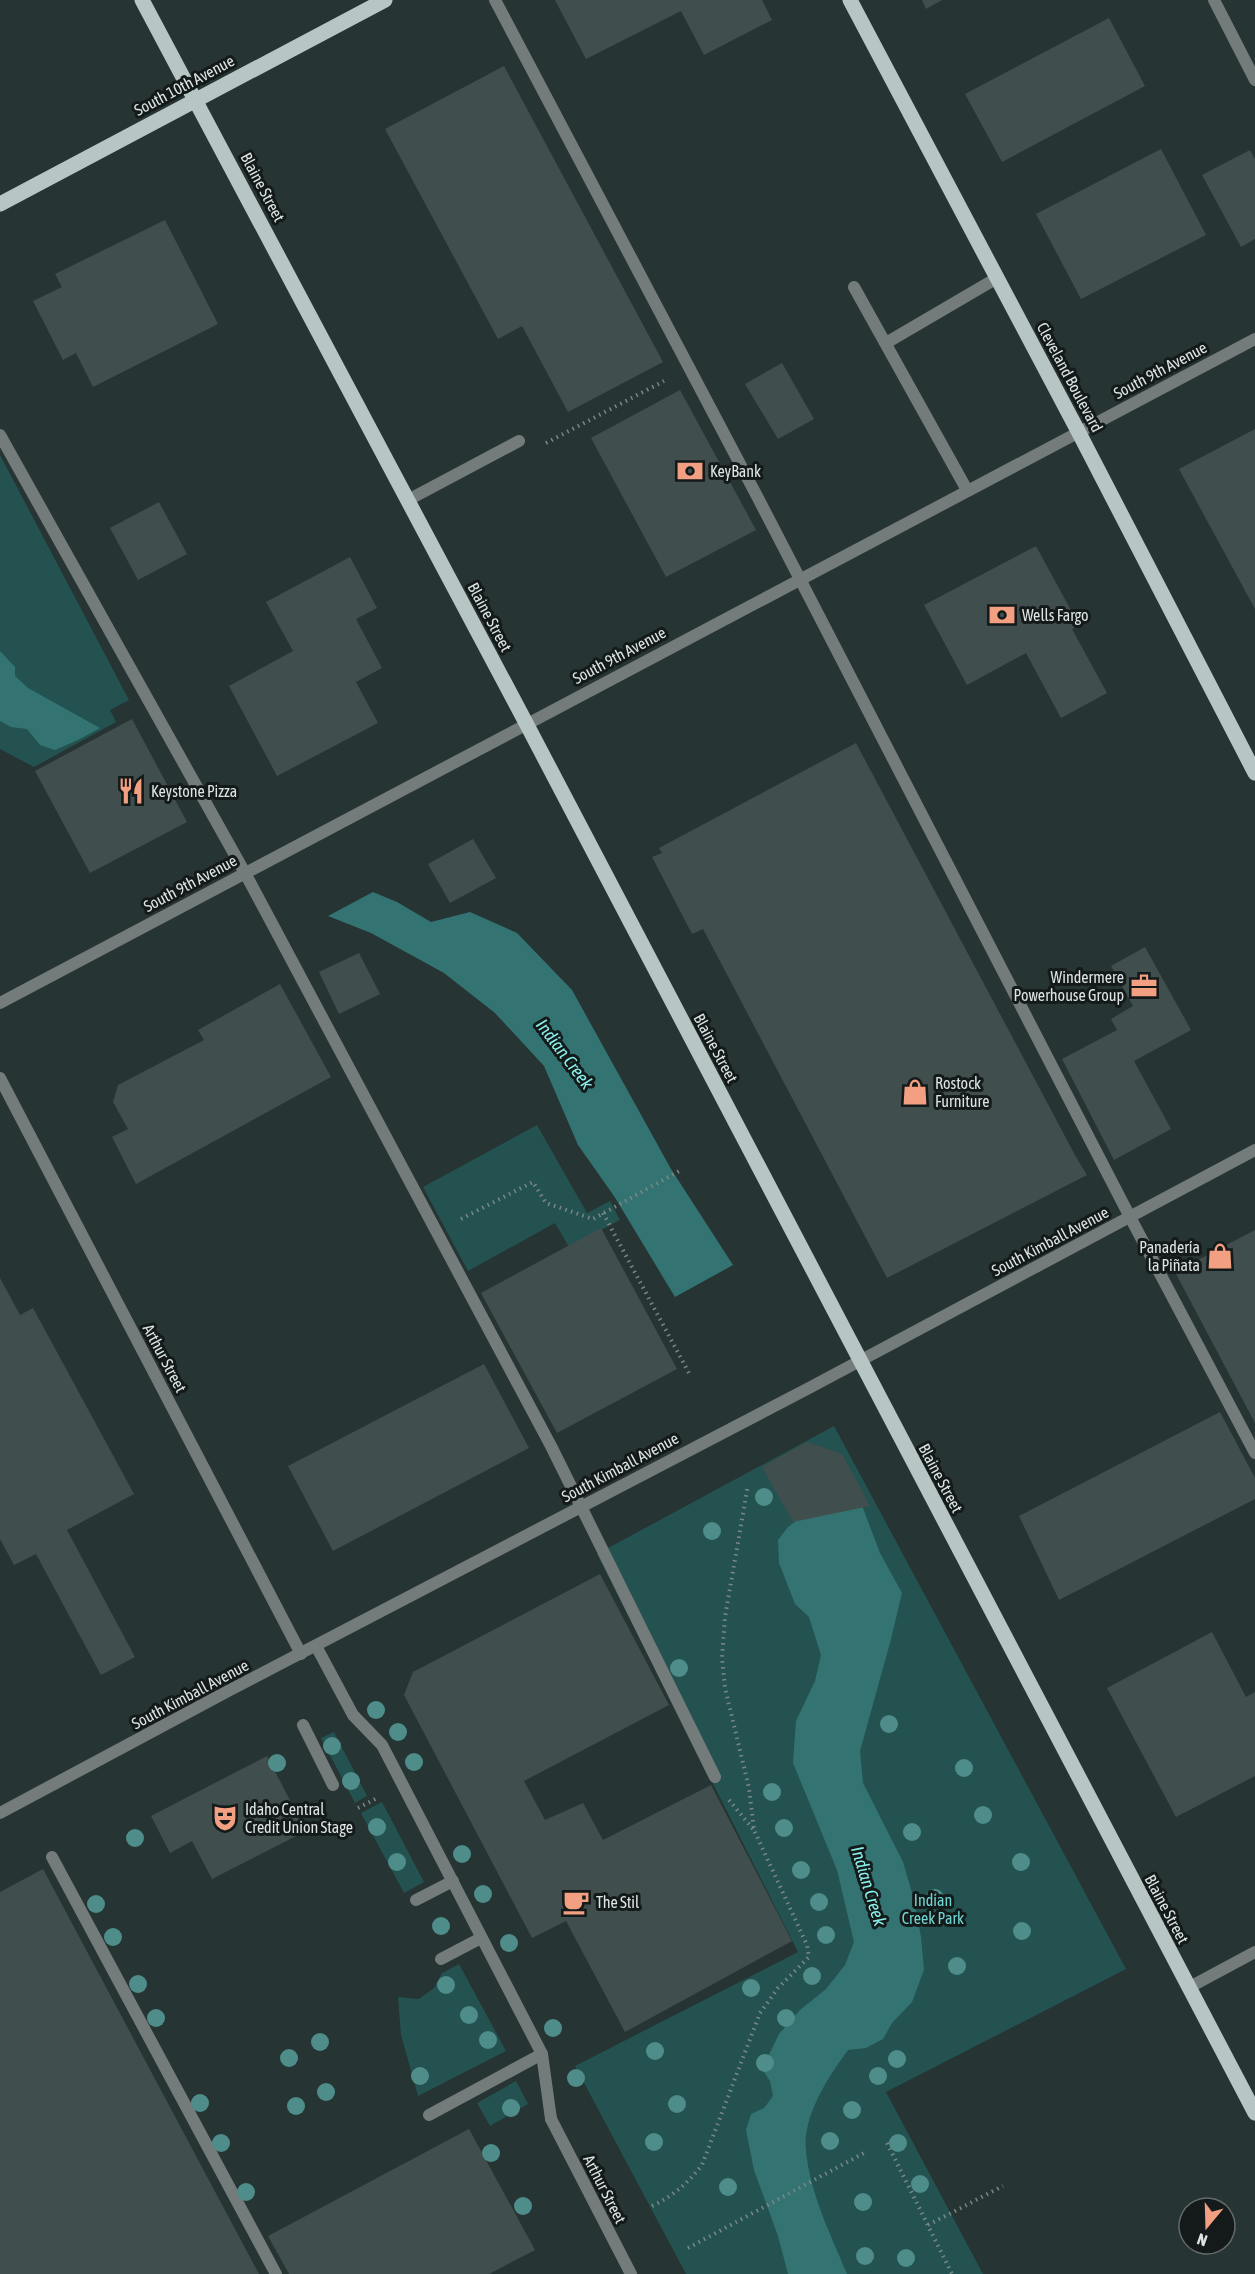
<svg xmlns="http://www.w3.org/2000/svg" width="1255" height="2274" viewBox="0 0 1255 2274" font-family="'Asap Condensed',sans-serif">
  <rect width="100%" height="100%" fill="#263433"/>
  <!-- green -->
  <g fill="#235250">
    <polygon points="0,455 129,700 110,710 116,722 34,767 0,749"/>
    <polygon points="537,1125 587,1213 610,1201 620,1220 569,1247 555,1223 468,1271 423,1187"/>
    <polygon points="834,1426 1126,1969 886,2092 983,2274 686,2274 575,2066 798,1952 597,1554"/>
    <polygon points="334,1732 367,1796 355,1803 321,1738"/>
    <polygon points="382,1802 424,1882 404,1893 361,1813"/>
    <polygon points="459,1964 506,2051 418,2096 401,2035 398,1997 419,1999 434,1988 442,1973"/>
    <polygon points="516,2081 528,2104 490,2126 477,2103"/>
  </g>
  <!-- water -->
  <g fill="#337472">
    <polygon points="0,651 15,667 15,676 28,688 100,728 78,740 55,750 40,745 27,729 11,727 0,721"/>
    <polygon points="373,892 397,902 431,922 470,912 517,933 572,990 671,1169 733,1265 675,1297 614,1196 578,1145 544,1066 495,1013 444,973 371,933 328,916"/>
    <path d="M861,1503L880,1553L902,1593L890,1643L860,1751L863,1783L903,1862L913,1896L921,1937L924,1970L912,2002L892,2023L883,2039L866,2048L848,2050C829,2076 802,2116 806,2151C810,2194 831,2235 847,2274H788L778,2236L754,2170L746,2130L751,2114L764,2108L773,2096L770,2081L762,2069L779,2034L800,2010L826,1989L845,1965L854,1942L837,1870L793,1763L796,1721L815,1681L821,1655L809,1617L795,1604L779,1563L778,1540L788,1527L803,1516Z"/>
  </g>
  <!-- building -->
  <g fill="#404f4e">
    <polygon points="555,0 762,0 772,20 704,55 681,11 586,59"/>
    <polygon points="922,0 942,0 926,9"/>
    <polygon points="1109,18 1145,86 1002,162 965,94"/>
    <polygon points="504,66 663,362 568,412 522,326 498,339 385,129"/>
    <polygon points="1161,149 1206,235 1081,299 1036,214"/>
    <polygon points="1250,150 1255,159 1255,239 1241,247 1202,175"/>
    <polygon points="165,220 218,324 93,387 76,353 63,360 33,301 62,287 55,274"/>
    <polygon points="782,363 814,419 778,439 745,384"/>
    <polygon points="680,390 756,530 666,577 591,438"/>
    <polygon points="1255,429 1255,609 1179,469"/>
    <polygon points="159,502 187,554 138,580 110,528"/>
    <polygon points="1036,546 1079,625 1072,629 1107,693 1061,718 1026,653 967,685 924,605"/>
    <polygon points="350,557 377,608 356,619 382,668 356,682 378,723 277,776 229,686 293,651 266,602"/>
    <polygon points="132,719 187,822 90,873 35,771"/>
    <polygon points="856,743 1076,1157 1087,1175 887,1278 703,929 692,934 652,857 662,853 659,848"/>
    <polygon points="473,839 496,878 450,903 428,864"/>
    <polygon points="1145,947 1191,1030 1134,1061 1171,1129 1114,1160 1062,1059 1117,1030 1111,1019 1133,1006 1111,966"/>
    <polygon points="359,953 380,994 339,1014 319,972"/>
    <polygon points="280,984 331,1077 136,1184 112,1137 128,1129 113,1102 118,1085 204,1040 198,1030"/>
    <polygon points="601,1228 677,1369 557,1433 481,1293"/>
    <polygon points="1255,1230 1255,1423 1175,1272"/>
    <polygon points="0,1278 20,1315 33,1308 134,1494 67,1530 135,1657 101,1675 36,1554 14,1565 0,1539"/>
    <polygon points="484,1364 529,1448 333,1551 288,1466"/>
    <polygon points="1220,1412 1255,1478 1255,1499 1059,1600 1019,1516"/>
    <polygon points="807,1442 842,1454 870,1506 793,1522 762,1467"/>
    <polygon points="600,1574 669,1705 524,1781 545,1820 583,1803 603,1840 711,1785 792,1941 625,2032 566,1921 532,1938 404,1695 413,1672"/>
    <polygon points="1212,1632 1246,1697 1255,1692 1255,1776 1176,1817 1107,1688"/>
    <polygon points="267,1756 306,1831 212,1879 192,1841 170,1853 151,1816"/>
    <polygon points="43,1869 259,2274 0,2274 0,1892"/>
    <polygon points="469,2129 535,2250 489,2274 289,2274 268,2236"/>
  </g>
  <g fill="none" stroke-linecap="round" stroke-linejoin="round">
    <!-- path -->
    <g stroke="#7b8786" stroke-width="4" stroke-dasharray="1.5 4.5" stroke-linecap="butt">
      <polyline points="546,443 664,381"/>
      <polyline points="603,1213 690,1375"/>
      <polyline points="461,1219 533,1182 546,1203 593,1219 681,1170"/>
      <polyline points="729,1800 753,1829"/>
      <polyline points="358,1808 379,1797"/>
      <polyline points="887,2143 952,2274"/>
      <path d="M652,2206C673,2196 688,2183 702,2165L760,2013L778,1988L809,1957L807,1945L754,1830L749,1788L725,1688L722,1658L725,1617L748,1485"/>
      <polyline points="928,2225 1003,2186"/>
      <polyline points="688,2248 864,2153"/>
    </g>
    <!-- service -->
    <g stroke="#747b7b" stroke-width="12">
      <polyline points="495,0 758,498 1130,1217 1255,1453"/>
      <polyline points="1214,0 1255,80"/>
      <polyline points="854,287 967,490"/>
      <polyline points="886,343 997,278"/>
      <polyline points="0,435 245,873 551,1446 715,1777"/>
      <polyline points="408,500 519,441"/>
    </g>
    <!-- pedestrian -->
    <g stroke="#747b7b" stroke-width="12">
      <polyline points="316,1646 353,1715 382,1745 542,2054 551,2119"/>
      <polyline points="303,1725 333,1785"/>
      <polyline points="52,1857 276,2274"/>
      <polyline points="416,1900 453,1881"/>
      <polyline points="441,1959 481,1938"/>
      <polyline points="429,2115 542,2054"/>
    </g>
    <!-- minor -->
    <g stroke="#747b7b" stroke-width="12">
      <polyline points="0,1003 1255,339"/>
      <polyline points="0,1078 301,1654"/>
      <polyline points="1188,1988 1255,1952"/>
      <polyline points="551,2119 631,2274"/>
    </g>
    <!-- tertiary -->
    <polyline stroke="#747b7b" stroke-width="12" points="0,1813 230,1690 809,1388 1255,1150"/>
    <!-- primary -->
    <g stroke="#b7c5c4" stroke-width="15">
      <polyline points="142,0 526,723 1255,2113"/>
      <polyline points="850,0 1078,431 1255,773"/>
      <polyline points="0,204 385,0"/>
    </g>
  </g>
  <!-- trees -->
  <g fill="#4e8d8a">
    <circle cx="764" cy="1497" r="9"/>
    <circle cx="712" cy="1531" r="9"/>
    <circle cx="679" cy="1668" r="9"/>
    <circle cx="376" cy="1710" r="9"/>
    <circle cx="889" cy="1724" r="9"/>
    <circle cx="398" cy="1732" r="9"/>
    <circle cx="332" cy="1746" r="9"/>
    <circle cx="414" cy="1762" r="9"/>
    <circle cx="277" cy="1763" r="9"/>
    <circle cx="964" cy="1768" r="9"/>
    <circle cx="351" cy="1781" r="9"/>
    <circle cx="772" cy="1792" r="9"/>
    <circle cx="983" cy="1815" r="9"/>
    <circle cx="377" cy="1827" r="9"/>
    <circle cx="784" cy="1828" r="9"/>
    <circle cx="912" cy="1832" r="9"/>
    <circle cx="135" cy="1838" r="9"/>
    <circle cx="462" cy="1854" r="9"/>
    <circle cx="397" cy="1862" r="9"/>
    <circle cx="1021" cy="1862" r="9"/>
    <circle cx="801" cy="1870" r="9"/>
    <circle cx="483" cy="1894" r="9"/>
    <circle cx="935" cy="1898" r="9"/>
    <circle cx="819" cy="1902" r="9"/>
    <circle cx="96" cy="1904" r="9"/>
    <circle cx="441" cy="1926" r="9"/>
    <circle cx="1022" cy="1931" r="9"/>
    <circle cx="826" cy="1935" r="9"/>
    <circle cx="113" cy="1937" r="9"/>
    <circle cx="509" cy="1943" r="9"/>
    <circle cx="957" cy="1966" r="9"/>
    <circle cx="812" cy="1976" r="9"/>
    <circle cx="138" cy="1984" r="9"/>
    <circle cx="446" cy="1985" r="9"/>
    <circle cx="751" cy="1988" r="9"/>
    <circle cx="469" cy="2015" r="9"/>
    <circle cx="156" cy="2018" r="9"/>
    <circle cx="786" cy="2018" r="9"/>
    <circle cx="553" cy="2028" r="9"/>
    <circle cx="488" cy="2040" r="9"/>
    <circle cx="320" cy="2042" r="9"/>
    <circle cx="655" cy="2051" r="9"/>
    <circle cx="289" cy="2058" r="9"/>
    <circle cx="897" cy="2059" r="9"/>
    <circle cx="765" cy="2063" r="9"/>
    <circle cx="420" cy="2076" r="9"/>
    <circle cx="878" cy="2076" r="9"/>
    <circle cx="576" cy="2078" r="9"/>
    <circle cx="326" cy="2092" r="9"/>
    <circle cx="200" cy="2103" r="9"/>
    <circle cx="677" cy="2104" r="9"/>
    <circle cx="296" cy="2106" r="9"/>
    <circle cx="511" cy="2108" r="9"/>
    <circle cx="852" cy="2110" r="9"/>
    <circle cx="830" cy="2141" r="9"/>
    <circle cx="654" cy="2142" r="9"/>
    <circle cx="221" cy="2143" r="9"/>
    <circle cx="898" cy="2143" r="9"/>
    <circle cx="491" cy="2153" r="9"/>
    <circle cx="920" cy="2184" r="9"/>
    <circle cx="728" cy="2187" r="9"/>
    <circle cx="246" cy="2192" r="9"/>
    <circle cx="863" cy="2202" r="9"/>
    <circle cx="523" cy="2206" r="9"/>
    <circle cx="865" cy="2256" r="9"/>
    <circle cx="906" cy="2258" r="9"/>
  </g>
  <!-- icons -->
  <defs>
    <g id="bank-bare" transform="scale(2.07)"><path d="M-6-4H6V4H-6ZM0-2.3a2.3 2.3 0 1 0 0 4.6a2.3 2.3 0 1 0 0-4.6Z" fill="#f2a081" stroke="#141a1a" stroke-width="2.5" paint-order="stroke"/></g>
    <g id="restaurant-bare" transform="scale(2.07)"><path d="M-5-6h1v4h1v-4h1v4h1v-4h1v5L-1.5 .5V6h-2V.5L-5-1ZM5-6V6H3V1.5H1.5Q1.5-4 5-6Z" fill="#f2a081" stroke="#141a1a" stroke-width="2.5" paint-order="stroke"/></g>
    <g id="office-bare" transform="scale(2.07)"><path d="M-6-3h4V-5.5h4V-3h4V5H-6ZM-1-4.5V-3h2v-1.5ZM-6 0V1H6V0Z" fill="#f2a081" stroke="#141a1a" stroke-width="2.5" paint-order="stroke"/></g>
    <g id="shop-bare" transform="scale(2.07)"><path d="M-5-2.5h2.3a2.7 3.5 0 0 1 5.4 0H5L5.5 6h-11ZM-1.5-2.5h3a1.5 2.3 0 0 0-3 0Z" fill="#f2a081" stroke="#141a1a" stroke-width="2.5" paint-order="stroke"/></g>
    <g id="theatre-bare" transform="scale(2.07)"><path d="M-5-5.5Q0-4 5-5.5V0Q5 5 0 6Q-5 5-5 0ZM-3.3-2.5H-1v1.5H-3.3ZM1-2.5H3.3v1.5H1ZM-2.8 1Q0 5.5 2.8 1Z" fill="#f2a081" stroke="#141a1a" stroke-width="2.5" paint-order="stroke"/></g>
    <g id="cafe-bare" transform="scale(2.07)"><path d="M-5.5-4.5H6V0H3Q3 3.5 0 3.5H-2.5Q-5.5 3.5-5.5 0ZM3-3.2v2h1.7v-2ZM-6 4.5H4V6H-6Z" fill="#f2a081" stroke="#141a1a" stroke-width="2.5" paint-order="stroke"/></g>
  </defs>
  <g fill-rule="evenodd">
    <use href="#bank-bare" x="690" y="471"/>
    <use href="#bank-bare" x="1002" y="615"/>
    <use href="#restaurant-bare" x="131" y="791"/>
    <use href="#office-bare" x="1144" y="986"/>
    <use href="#shop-bare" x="915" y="1092"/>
    <use href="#shop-bare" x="1220" y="1256"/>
    <use href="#theatre-bare" x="225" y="1818"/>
    <use href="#cafe-bare" x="576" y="1902"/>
  </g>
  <g text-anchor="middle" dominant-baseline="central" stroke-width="6" stroke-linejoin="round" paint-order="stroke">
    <!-- street labels -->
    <g font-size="16" fill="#dce5e4" stroke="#141a1a">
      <text transform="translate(184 85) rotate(-28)">South 10th Avenue</text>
      <text transform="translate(263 187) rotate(62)">Blaine Street</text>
      <text transform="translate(1160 370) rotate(-28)">South 9th Avenue</text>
      <text transform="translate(1070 377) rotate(62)">Cleveland Boulevard</text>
      <text transform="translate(490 617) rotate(62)">Blaine Street</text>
      <text transform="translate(619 655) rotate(-28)">South 9th Avenue</text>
      <text transform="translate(190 883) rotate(-28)">South 9th Avenue</text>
      <text transform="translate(716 1048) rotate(62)">Blaine Street</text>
      <text transform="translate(1050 1241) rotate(-28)">South Kimball Avenue</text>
      <text transform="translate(165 1358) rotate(62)">Arthur Street</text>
      <text transform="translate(620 1467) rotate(-28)">South Kimball Avenue</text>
      <text transform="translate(941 1478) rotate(62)">Blaine Street</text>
      <text transform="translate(190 1694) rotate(-28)">South Kimball Avenue</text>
      <text transform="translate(1167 1909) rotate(62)">Blaine Street</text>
      <text transform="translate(605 2189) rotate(63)">Arthur Street</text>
    </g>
    <!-- poi labels -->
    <g font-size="16" fill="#dce5e4" stroke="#141a1a" text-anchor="start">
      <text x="710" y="471">KeyBank</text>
      <text x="1022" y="615">Wells Fargo</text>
      <text x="151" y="791">Keystone Pizza</text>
      <text x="1124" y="977" text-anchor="end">Windermere<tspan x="1124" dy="18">Powerhouse Group</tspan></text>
      <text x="935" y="1083">Rostock<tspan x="935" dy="18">Furniture</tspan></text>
      <text x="1200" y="1247" text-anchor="end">Panadería<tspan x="1200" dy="18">la Piñata</tspan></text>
      <text x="245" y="1809">Idaho Central<tspan x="245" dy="18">Credit Union Stage</tspan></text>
      <text x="596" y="1902">The Stil</text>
    </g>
    <!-- park labels -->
    <g font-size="16" fill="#6fd6d2" stroke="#141a1a">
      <text x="933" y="1900">Indian<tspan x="933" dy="18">Creek Park</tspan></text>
    </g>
    <!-- water labels -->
    <g font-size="18" font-style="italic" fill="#8af0eb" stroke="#141a1a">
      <text transform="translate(565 1054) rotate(53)">Indian Creek</text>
      <text transform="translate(869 1886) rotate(73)">Indian Creek</text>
    </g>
  </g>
  <!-- north arrow -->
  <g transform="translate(1207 2226) rotate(199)"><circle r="28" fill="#141a1a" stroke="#646b6b" stroke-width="1.5"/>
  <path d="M0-4.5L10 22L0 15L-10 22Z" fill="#f2a081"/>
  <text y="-9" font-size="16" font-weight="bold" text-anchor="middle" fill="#dce5e4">N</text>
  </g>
</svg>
